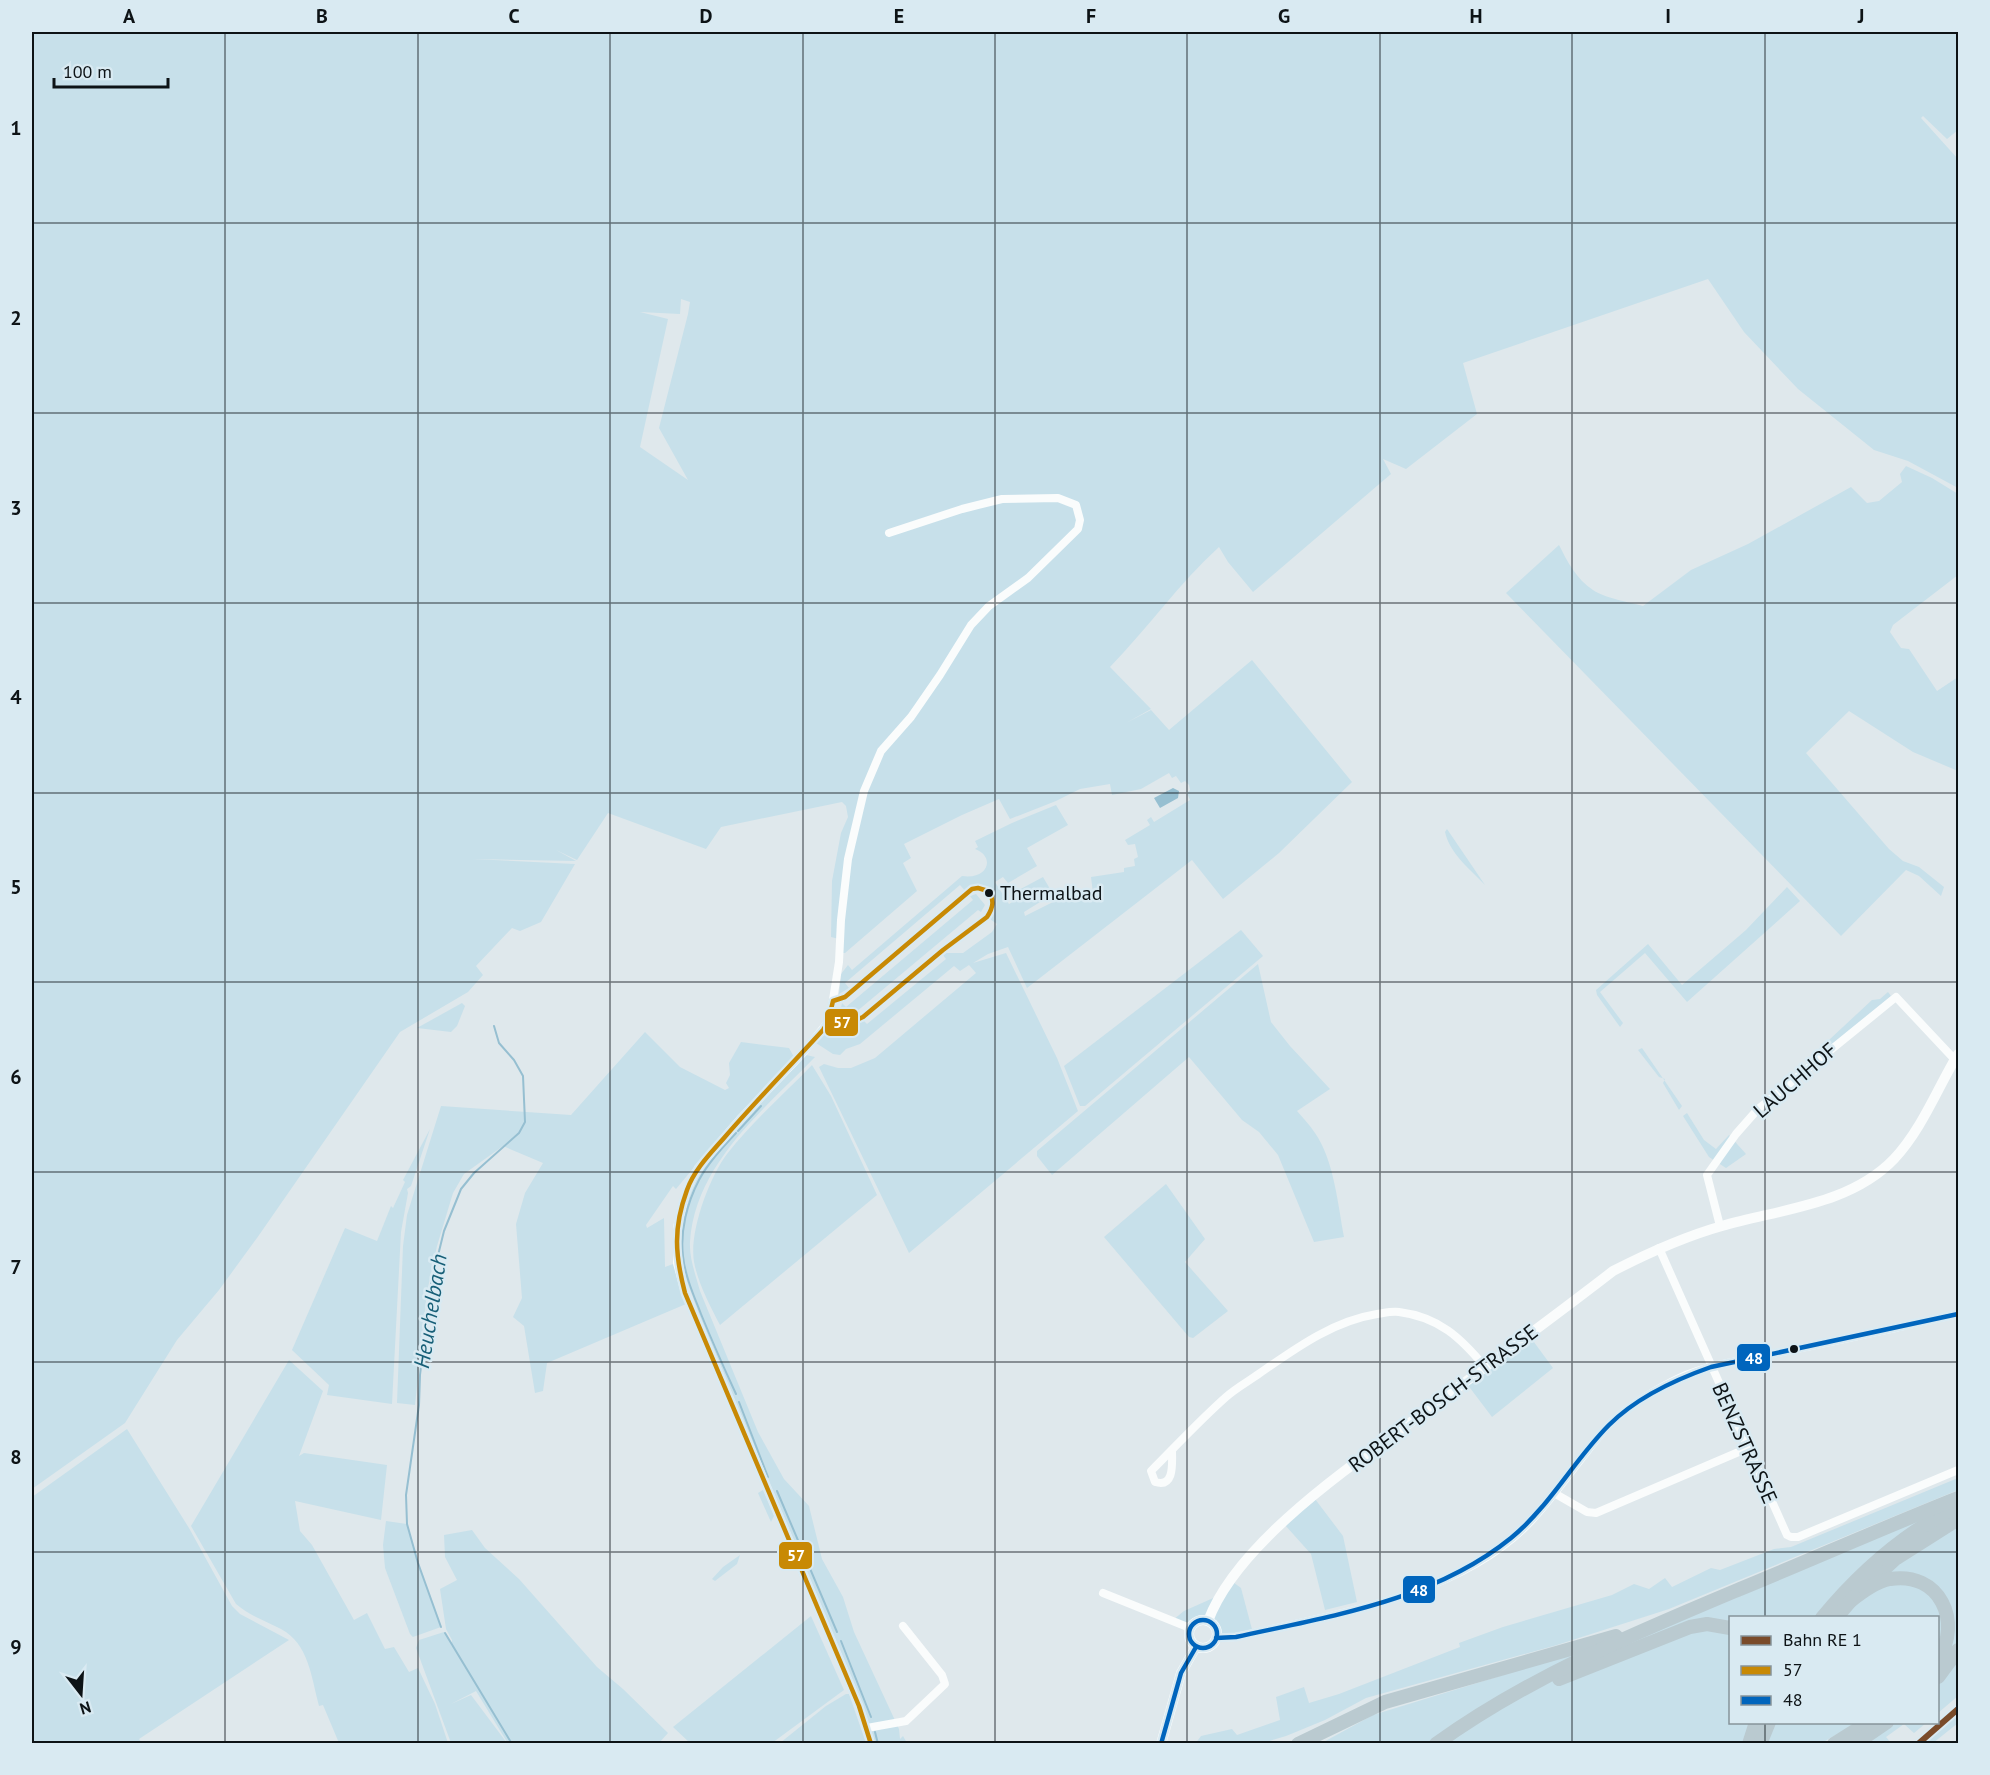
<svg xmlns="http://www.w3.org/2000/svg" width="1990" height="1775" viewBox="0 0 1990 1775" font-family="'PT Sans',sans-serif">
  <rect width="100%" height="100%" fill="#dfe8ec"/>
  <!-- green -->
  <g fill="#c7e0ea" fill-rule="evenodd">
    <path d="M32,32H1958V130L1947,139L1923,116L1921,118L1958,159V488L1908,461L1874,450L1798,389L1744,332L1708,279L1463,363L1477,414L1406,469L1383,459L1391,474L1253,592L1228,562L1219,547C1179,583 1148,628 1110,667L1151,709L1126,723L1151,710L1169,730L1252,660L1352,782L1279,853L1223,899L1192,860L1027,988L1008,947L988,954L973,963L1006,953L1057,1058L1078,1111L909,1253L819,1067L824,1064L838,1068H851L875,1058L976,973L969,965L960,971L954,966L860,1044L846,1049L840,1055L833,1054L816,1043L829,1027H849L864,1021L867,1024L946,959L943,955L946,953H963L992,932L997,924L987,917L993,911C996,893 983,879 967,893L960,885L845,983L849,988L839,994L841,974L848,965L852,970L962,876C988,880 996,857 975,849L978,847L975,841L1012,823L1056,805L1068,825L1027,848L1037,866L1008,883L1003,877L995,882L1009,904L1017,899L1013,893L1043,877L1053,894L1024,912L1025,916L1065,896L1069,899L1093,893L1091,877L1124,872V868L1135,866L1134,859L1138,857L1135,844L1128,845L1125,840L1150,825L1147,820L1151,817L1154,822L1190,800L1187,793L1190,790L1189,785L1185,781L1181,783L1176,776L1172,778L1169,773L1141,789L1112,795L1110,784L1080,789L1056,801L1010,819L999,799L962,815L904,844L911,858L903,863L917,891L845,953H843L839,939L831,937L832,881L841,833L848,817L846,806L842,802L721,827L706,849L608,813L577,860L556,850L576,861L472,859L575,864L541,922L520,931L512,928L476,966L483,975L468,992L400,1032L257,1238L219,1290L177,1340L125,1423L32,1489ZM681,299L690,302L688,314L659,428L688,480L640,447L668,319L640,312L680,314Z"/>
    <path d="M1906,466L1932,478L1958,494V575L1893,625L1890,632L1901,648L1909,649L1937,691L1958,677V771L1913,752L1849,711L1806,753L1889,849L1903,861L1919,867L1944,887L1941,896L1919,876L1906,870L1841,936L1506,593L1559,545C1567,561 1577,580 1593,590C1604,598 1629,602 1643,606L1691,570L1748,544L1851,487L1867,503L1879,501L1902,482L1900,474Z"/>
    <path d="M1447,829L1485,885C1470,869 1450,854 1445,832Z"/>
    <polygon points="1787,887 1800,901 1687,1002 1645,953 1600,992 1623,1023 1620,1027 1597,995 1596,990 1648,944 1682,985 1746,930"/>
    <polygon points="976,894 985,905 981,912 978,910 856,1012 858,1016 850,1019 839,1017 842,1003 846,1007 973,900 970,896"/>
    <polygon points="1241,930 1263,956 1085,1106 1080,1106 1064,1066"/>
    <path d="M1258,964L1271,1022L1290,1046L1330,1089L1297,1111C1303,1118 1310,1125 1315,1133C1334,1160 1338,1205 1344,1237L1314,1242L1278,1155L1259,1132L1242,1120L1189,1057L1052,1175L1037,1156V1151Z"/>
    <polygon points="1888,992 1891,996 1819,1057 1815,1053 1872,1000 1880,999"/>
    <polygon points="462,1003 465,1006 457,1026 451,1032 417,1028"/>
    <polygon points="645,1032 680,1067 725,1090 729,1088 726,1083 730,1075 729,1063 741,1042 789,1048 794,1057 731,1123 676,1189 673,1186 646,1225 647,1228 664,1218 665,1267 673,1264 686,1304 547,1363 543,1391 535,1393 524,1326 513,1317 522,1298 516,1224 525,1193 543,1163 503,1146 464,1174 453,1193 437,1246 427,1292 415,1405 397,1403 403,1246 407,1215 441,1106 571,1115"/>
    <polygon points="1642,1048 1682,1106 1679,1110 1663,1083 1665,1079 1659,1077 1638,1050"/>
    <path d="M806,1055L815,1057C765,1109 695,1163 690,1242C689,1258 696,1276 700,1291L758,1432L784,1479L809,1506L822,1559L843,1597L854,1632L899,1729L900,1739L903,1736L907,1743H875L855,1686L699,1314L681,1265V1229L687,1202L701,1169L743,1121Z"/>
    <path d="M812,1065L831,1096L877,1195L720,1325C710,1306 698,1283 694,1262C689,1232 709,1178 727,1154C752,1122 784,1094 812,1065Z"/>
    <polygon points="1687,1113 1704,1140 1716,1149 1729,1135 1746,1154 1726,1168 1709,1157 1683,1116"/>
    <polygon points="430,1129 411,1186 407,1189 408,1193 401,1232 392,1404 327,1395 329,1385 292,1350 345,1228 377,1241 391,1206 393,1208 405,1182 403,1180"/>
    <polygon points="1166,1184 1205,1239 1185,1262 1228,1311 1193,1338 1189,1337 1104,1237"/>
    <polygon points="1531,1338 1553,1368 1492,1417 1467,1384"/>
    <path d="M289,1360L323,1391L299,1456L304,1453L387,1465L381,1520L295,1501L300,1531L312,1545L354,1620L367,1613L385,1649L394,1647L409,1672L418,1668L435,1704L448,1743H339L323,1705L319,1706C311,1677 309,1644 281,1629C266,1621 250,1616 236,1604L191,1526Z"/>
    <polygon points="127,1429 189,1528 232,1606 240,1614 289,1640 139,1739 142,1743 32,1743 32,1497"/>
    <polygon points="1958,1478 1958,1490 1669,1609 1557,1645 1366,1698 1325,1720 1286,1736 1263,1743 1195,1744 1201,1736 1232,1729 1237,1735 1280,1720 1276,1697 1304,1687 1309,1703 1339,1694 1460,1647 1459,1643 1503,1627 1612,1595 1634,1584 1649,1589 1665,1578 1672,1587 1711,1568 1720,1570 1774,1549 1791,1547"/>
    <polygon points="763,1490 774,1516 771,1522 758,1493"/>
    <polygon points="1315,1499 1343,1536 1357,1602 1325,1610 1311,1554 1285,1525"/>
    <polygon points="1931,1515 1958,1523 1958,1696 1938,1713 1938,1618 1730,1618 1730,1722 1856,1723 1820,1744 1320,1744 1373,1715 1675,1622"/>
    <polygon points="386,1521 407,1524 418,1563 441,1627 413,1637 410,1634 385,1568 383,1545"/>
    <path d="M472,1530L485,1548L519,1579L597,1667L623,1689L668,1733L659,1743H451L416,1648L419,1640L444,1632L452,1646V1640L446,1629L440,1589L457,1580L445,1557L444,1535ZM476,1691L507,1742V1743L471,1695L451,1704Z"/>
    <polygon points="740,1555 737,1564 715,1581 712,1579 723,1567"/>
    <polygon points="1230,1580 1241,1588 1253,1633 1216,1638 1216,1628 1208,1621 1198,1621 1190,1628 1173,1620 1184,1611 1220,1595"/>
    <polygon points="811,1616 844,1690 772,1743 690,1743 673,1727"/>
    <polygon points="846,1694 849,1694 866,1743 780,1743 826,1706"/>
    <polygon points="1958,1712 1958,1723 1933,1743 1920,1743"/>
    <polygon points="1877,1723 1926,1723 1914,1733 1904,1724 1886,1737 1891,1743 1865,1744"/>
  </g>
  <!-- water -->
  <polygon fill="#96bfd1" points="1173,788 1179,791 1178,798 1160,808 1154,798"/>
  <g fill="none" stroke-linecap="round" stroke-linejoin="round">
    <!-- stream -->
    <g stroke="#96bfd1" stroke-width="2">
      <polyline points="738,1131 761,1106"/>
      <path d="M736,1133C722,1148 708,1163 699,1180C687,1203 680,1231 683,1256C685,1276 694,1296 701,1314C712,1341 724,1368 736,1394"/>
      <polyline points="739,1402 768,1477"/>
      <polyline points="777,1491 837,1632"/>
      <polyline points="441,1627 418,1563 407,1524 406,1495 419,1405 420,1375 431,1284 444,1231 461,1189 474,1173 519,1133 525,1122 523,1076 514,1060 499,1043 494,1026"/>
      <polyline points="445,1633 512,1744"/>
      <polyline points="841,1641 871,1717"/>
      <polyline points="875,1732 878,1744"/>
    </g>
    <!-- street -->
    <g stroke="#fafcfc" stroke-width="8">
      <polyline points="1720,1226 1707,1175 1736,1134 1758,1109 1896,997 1957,1062"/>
      <polyline points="1659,1248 1787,1535 1791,1537 1798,1537 1958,1470"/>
      <polyline points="1908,1325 1958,1314"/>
      <path d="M1172,1450C1172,1463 1175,1488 1155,1482L1151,1471C1176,1446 1200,1420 1226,1397C1236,1388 1249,1381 1260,1373C1296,1348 1333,1321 1377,1314C1384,1313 1392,1311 1399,1312C1439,1317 1461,1338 1485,1367"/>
      <polyline points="1554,1493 1587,1512 1596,1513 1748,1448"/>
      <polyline points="1103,1593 1190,1628"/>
      <path d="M1216,1638L1236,1637C1331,1615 1462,1596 1531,1521C1559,1491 1581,1456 1608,1426C1625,1408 1650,1393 1671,1382C1700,1366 1735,1362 1767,1355C1813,1346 1858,1336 1904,1326"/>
      <polyline points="867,1728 906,1721 945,1684 942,1675 903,1626"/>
      <polyline points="871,1744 859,1706 685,1293 677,1263 677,1227 687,1189 698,1168 740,1119 803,1053 828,1022 832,1006 839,962 841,920 848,859 864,791 881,751 911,717 940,675 971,625 989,606 1028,578 1078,529 1080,520 1076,505 1058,498 1002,499 962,509 889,533"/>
    </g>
    <!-- secondary -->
    <g stroke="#fafcfc" stroke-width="10">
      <circle cx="1203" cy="1634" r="14"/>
      <path d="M1208,1621C1238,1540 1357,1462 1426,1411C1488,1365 1551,1319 1613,1271C1648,1253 1683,1237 1722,1226C1780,1209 1850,1205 1894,1159C1922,1129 1937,1089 1958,1054"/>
      <polyline points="1161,1744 1181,1673 1196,1647"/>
    </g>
    <!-- highway -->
    <g stroke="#bacad0" stroke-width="14">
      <polyline points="1868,1584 1895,1559 1958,1519"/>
      <path d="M1849,1602C1861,1593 1875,1582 1890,1579C1939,1571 1963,1621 1938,1660"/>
      <path d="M1822,1618C1859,1573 1902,1535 1954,1508"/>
      <polyline points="1836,1618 1854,1597"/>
      <polyline points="1938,1677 1958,1650"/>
      <polyline points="1559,1679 1690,1627 1707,1624 1730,1628"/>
      <polyline points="1298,1744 1385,1702 1616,1636"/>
      <path d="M1436,1744C1529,1677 1635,1633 1740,1589C1813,1559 1885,1527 1958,1498"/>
      <polyline points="1749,1744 1756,1722"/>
      <polyline points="1760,1744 1769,1722"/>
      <polyline points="1834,1744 1869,1722"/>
      <polyline points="1855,1744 1887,1722"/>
    </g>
    <!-- bus-1 casing -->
    <g stroke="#d9eaf2" stroke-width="9">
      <g id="bus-1">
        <path d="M978,888L988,891C995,900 993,908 987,917L943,950L863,1017L850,1023L828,1022L833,1001L845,997L972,889Z"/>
        <path d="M828,1022L823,1030C790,1066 756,1101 724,1138C710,1154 694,1170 687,1190C673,1228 675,1255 685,1293L859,1706L871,1744"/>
      </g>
    </g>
    <!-- bus-2 casing -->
    <g stroke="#d9eaf2" stroke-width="9">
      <g id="bus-2">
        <circle cx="1203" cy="1634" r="14"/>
        <path d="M1216,1638L1236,1637C1331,1616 1433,1601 1511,1538C1550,1506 1574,1460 1609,1425C1637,1397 1674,1380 1711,1367L1958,1314"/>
        <polyline points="1161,1744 1181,1673 1196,1647"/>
      </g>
    </g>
    <!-- bus-1 -->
    <use href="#bus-1" stroke="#c88904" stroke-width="4.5"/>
    <!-- bus-2 -->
    <use href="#bus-2" stroke="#0065bd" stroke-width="4.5"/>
    <!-- rail-1 casing -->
    <g stroke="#d9eaf2" stroke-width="10">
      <polyline id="rail-1" points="1918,1744 1958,1709"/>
    </g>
    <!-- rail-1 -->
    <use href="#rail-1" stroke="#7a4b2a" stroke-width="6"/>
  </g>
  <!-- grid -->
  <path fill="none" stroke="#0d1316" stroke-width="1.5" stroke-opacity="0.55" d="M225,32V1744M418,32V1744M610,32V1744M803,32V1744M995,32V1744M1187,32V1744M1380,32V1744M1572,32V1744M1765,32V1618M32,223H1958M32,413H1958M32,603H1958M32,793H1958M32,982H1958M32,1172H1958M32,1362H1958M32,1552H1958M1765,1722V1744"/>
  <!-- markers -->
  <g fill="#0d1316" stroke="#d9eaf2" stroke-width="2">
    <circle cx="989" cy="893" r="5"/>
    <circle cx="1794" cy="1349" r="5"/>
  </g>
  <g text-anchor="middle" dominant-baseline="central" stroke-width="5" stroke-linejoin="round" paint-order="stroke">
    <!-- bus labels -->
    <g font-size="20" fill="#0d1316" stroke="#d9eaf2" text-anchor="start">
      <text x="1000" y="893">Thermalbad</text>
    </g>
    <!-- street labels -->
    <g font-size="21" fill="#0d1316" stroke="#d9eaf2">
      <text transform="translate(1795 1080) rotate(-41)">LAUCHHOF</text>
      <text transform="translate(1443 1398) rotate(-37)">ROBERT-BOSCH-STRASSE</text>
      <text transform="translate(1745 1443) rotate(66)">BENZSTRASSE</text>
    </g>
    <!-- water labels -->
    <g font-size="22" font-style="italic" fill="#175f77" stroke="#d9eaf2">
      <text transform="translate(430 1311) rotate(-81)">Heuchelbach</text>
    </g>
  </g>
  <g stroke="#d9eaf2" stroke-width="2">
    <rect x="824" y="1008" width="35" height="29" rx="6" fill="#c88904"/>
    <rect x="1736" y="1343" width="35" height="29" rx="6" fill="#0065bd"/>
    <rect x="778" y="1541" width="35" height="29" rx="6" fill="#c88904"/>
    <rect x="1402" y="1575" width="34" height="29" rx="6" fill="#0065bd"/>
  </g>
  <g font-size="16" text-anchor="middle" font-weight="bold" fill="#fff">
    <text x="842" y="1028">57</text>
    <text x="1754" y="1364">48</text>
    <text x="796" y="1561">57</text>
    <text x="1419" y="1596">48</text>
  </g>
  <!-- border -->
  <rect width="1990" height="1775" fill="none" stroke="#d9eaf2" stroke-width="66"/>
  <!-- legend -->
  <rect x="1729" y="1616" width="210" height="108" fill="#d9eaf2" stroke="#87949a" stroke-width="1.5"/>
  <rect x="1741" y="1636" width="30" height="9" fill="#7a4b2a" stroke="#87949a" stroke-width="1.5"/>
  <text x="1783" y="1646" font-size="18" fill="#0d1316">Bahn RE 1</text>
  <rect x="1741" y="1666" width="30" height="9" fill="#c88904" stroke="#87949a" stroke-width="1.5"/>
  <text x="1783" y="1676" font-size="18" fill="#0d1316">57</text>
  <rect x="1741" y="1696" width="30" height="9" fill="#0065bd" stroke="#87949a" stroke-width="1.5"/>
  <text x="1783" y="1706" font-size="18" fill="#0d1316">48</text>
  <!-- north arrow -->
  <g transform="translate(81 1694) rotate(163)" stroke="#d9eaf2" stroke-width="4.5" paint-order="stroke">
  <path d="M0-4.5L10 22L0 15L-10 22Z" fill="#0d1316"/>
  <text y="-9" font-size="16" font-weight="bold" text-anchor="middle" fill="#0d1316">N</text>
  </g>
  <!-- scale -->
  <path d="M54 78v9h114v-9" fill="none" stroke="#0d1316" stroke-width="3"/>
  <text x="63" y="78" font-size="18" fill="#0d1316" stroke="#d9eaf2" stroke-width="4.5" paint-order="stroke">100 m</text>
  <rect x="33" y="33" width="1924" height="1709" fill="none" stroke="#0d1316" stroke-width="2"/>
  <g font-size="20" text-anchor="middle" font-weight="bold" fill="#0d1316">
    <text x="129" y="23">A</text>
    <text x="322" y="23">B</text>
    <text x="514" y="23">C</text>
    <text x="706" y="23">D</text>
    <text x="899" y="23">E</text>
    <text x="1091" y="23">F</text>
    <text x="1284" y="23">G</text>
    <text x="1476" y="23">H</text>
    <text x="1668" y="23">I</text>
    <text x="1861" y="23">J</text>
    <text x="16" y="135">1</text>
    <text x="16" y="325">2</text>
    <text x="16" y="515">3</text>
    <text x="16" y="704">4</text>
    <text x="16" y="894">5</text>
    <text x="16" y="1084">6</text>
    <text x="16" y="1274">7</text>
    <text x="16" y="1464">8</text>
    <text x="16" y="1654">9</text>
  </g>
</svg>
